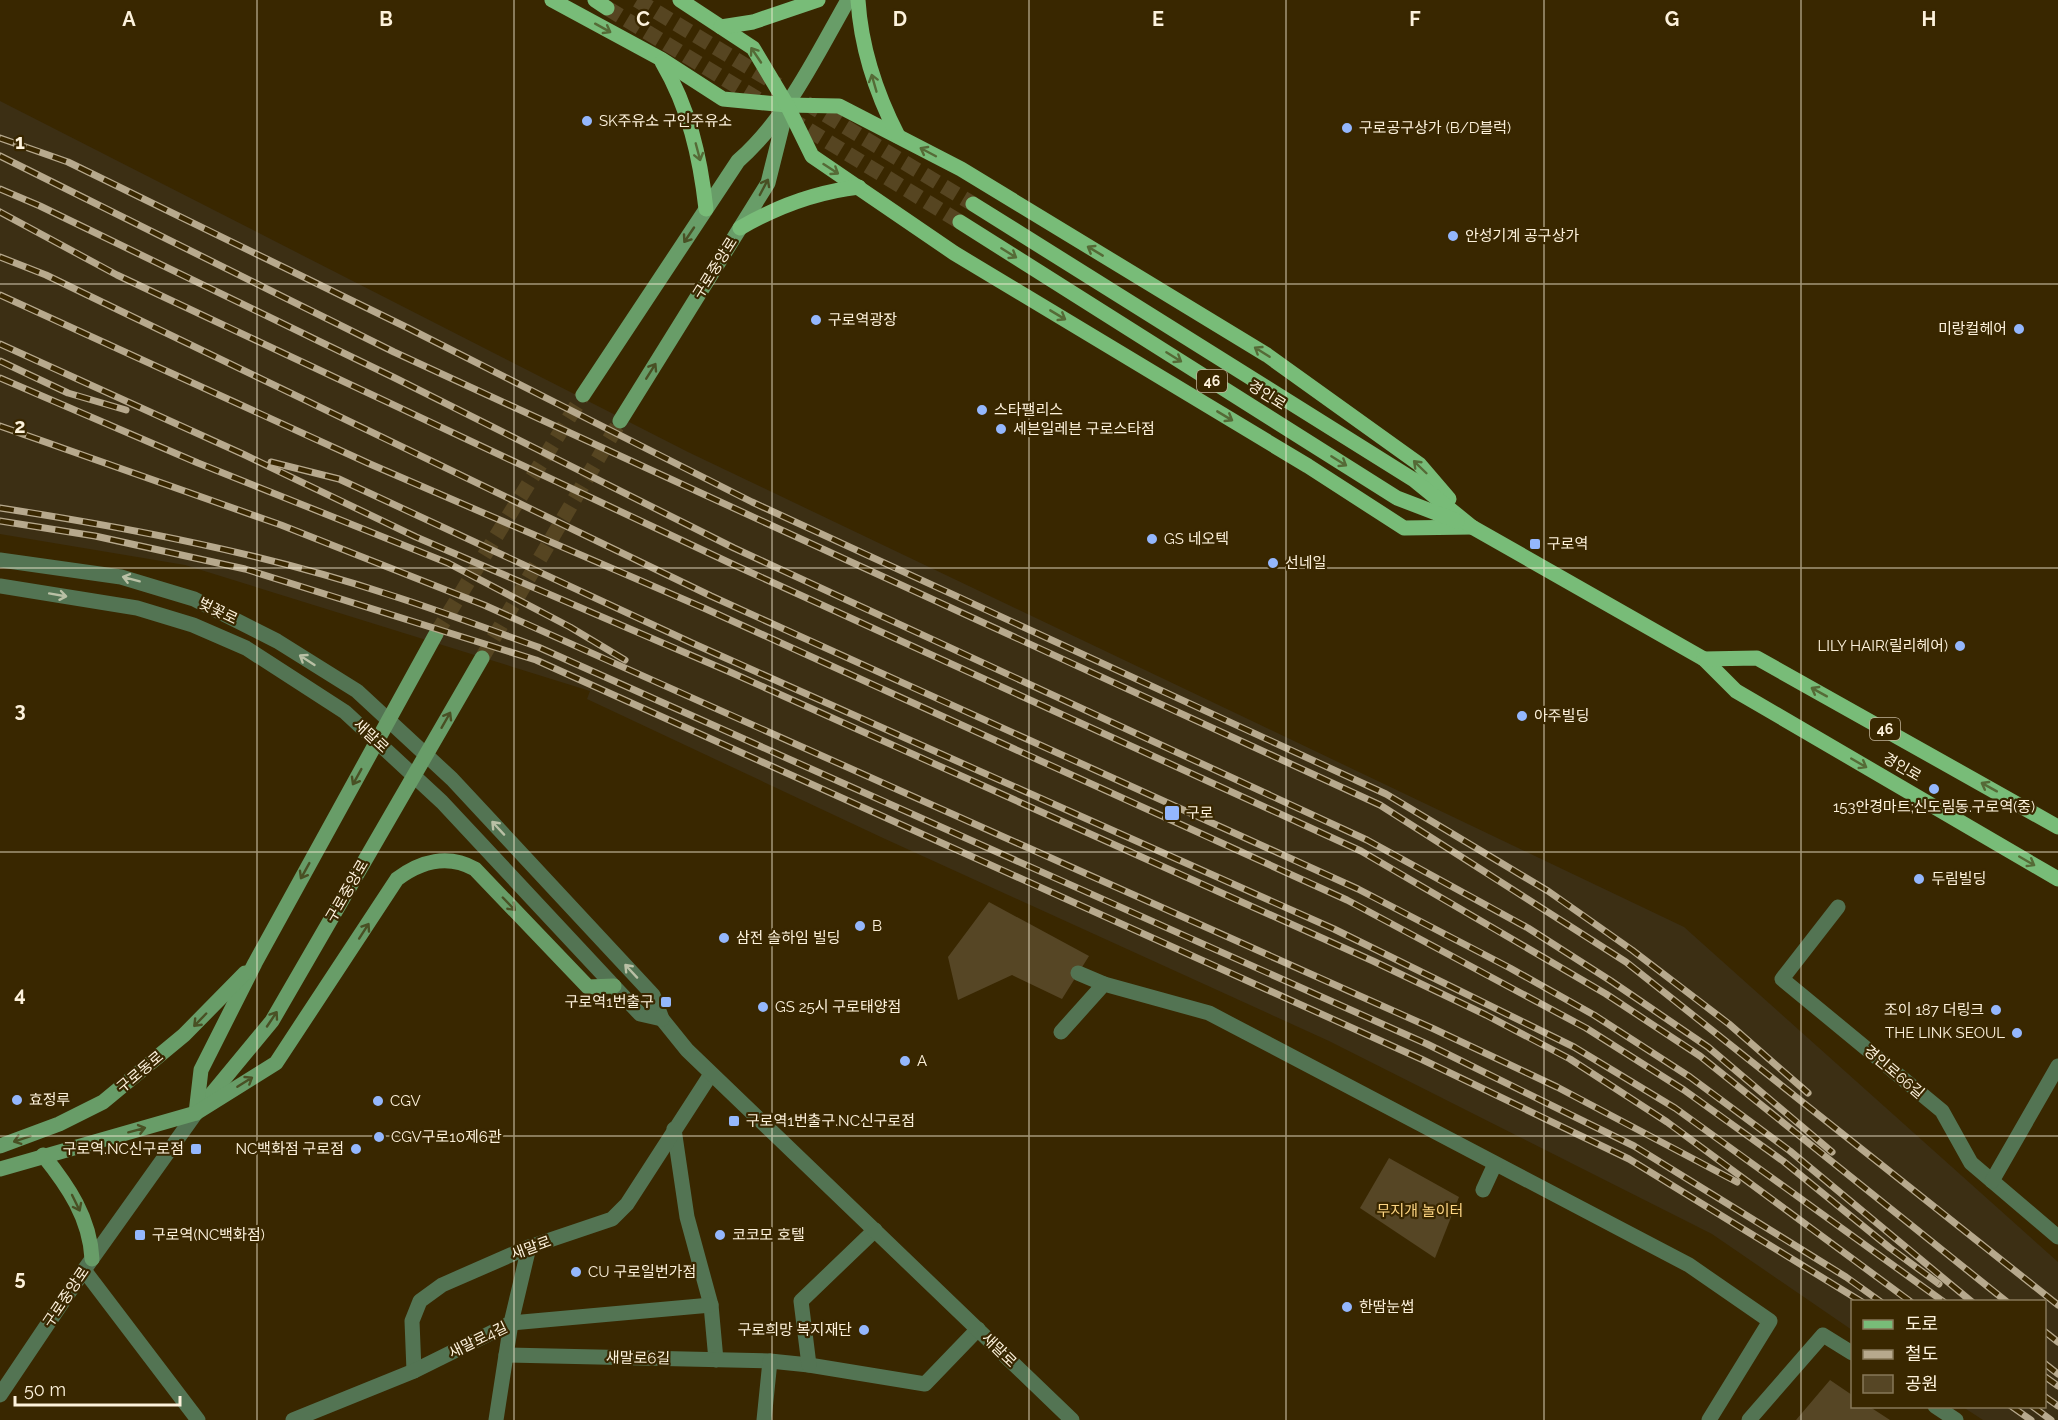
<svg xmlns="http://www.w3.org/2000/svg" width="2058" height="1420" viewBox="0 0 2058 1420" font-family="Raleway,'Noto Sans KR',sans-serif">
  <rect width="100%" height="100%" fill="#392700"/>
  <!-- built -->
  <polygon fill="#3c2f14" points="0,101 688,452 1684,927 2058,1262 2058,1420 1983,1420 1963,1407 2044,1406 2044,1302 1852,1302 1852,1330 1712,1234 1329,1041 883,838 587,699 590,691 185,565 0,534"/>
  <!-- park -->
  <g fill="#564625">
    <polygon points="989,902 1089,956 1062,999 1012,975 958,1000 948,957"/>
    <polygon points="1389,1158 1459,1197 1435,1258 1360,1208"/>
    <polygon points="1830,1380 1852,1395 1852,1406 1870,1407 1890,1420 1796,1420"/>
  </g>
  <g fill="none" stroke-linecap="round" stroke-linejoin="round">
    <!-- secondary-tunnel -->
    <g stroke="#564521" stroke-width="15" stroke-dasharray="15 8" stroke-linecap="butt">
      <polyline points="436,634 583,395"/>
      <polyline points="482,658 620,421"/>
    </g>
    <!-- primary-tunnel -->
    <g stroke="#564521" stroke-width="15" stroke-dasharray="15 8" stroke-linecap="butt">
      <polyline points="637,0 778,85"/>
      <polyline points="607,8 766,104"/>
      <polyline points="806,103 973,204"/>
      <polyline points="789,118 960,222"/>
    </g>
    <!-- pedestrian -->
    <g stroke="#537453" stroke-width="15">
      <polyline points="1078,973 1104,984"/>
      <polyline points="1061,1032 1104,984 1209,1013 1689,1265 1770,1321 1709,1420"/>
      <polyline points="1483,1190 1495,1164"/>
      <polyline points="1935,1406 1956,1420"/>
      <polyline points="1749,1420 1823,1335 1852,1353"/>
    </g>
    <!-- minor -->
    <g stroke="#537453" stroke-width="15">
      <polyline points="1838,907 1782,979 1942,1111 1971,1163 2058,1237"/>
      <polyline points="674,1129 687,1217 711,1305 716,1360"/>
      <polyline points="1992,1181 2058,1066"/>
      <polyline points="84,1270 198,1420"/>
      <polyline points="506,1355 770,1361 809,1365 925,1384 978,1329"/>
      <polyline points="809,1365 801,1301 875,1230"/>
      <polyline points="414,1371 412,1321 420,1301 442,1285 529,1247 612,1219 627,1204 711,1074"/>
      <polyline points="293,1420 414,1371 511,1323 711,1305"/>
      <polyline points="496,1420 511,1323 529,1247"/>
      <polyline points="764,1420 770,1361"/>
    </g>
    <!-- tertiary -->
    <g stroke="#537453" stroke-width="15">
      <polyline points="0,560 121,577 194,599 277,641 357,691 452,779 653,995 662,1019 687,1050 1072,1420"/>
      <polyline points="0,586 137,608 193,625 246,648 345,712 442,802 640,1014 662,1019"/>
      <polyline points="0,1395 84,1270 196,1113"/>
    </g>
    <!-- secondary -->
    <g stroke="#689d68" stroke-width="15">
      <path d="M583,395L738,161C787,118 816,56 848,0"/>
      <polyline points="620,421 768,183 786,111"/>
      <polyline points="205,1102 272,1021 482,658"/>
      <polyline points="196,1113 201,1070 255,963 436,634"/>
      <polyline points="0,1146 59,1124 103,1102 184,1035 245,973"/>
      <path d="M43,1155C68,1186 90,1218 92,1259"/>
      <path d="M0,1169L196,1113L276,1063L397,879C421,861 448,854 475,869L588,987L614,986"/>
    </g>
    <!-- primary -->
    <g stroke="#78bc78" stroke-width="15">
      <polyline points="552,0 661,59 723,99 787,105 839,106 961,169 1267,355 1419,464 1449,499"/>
      <polyline points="595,0 607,8"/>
      <polyline points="680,0 753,48 787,105 812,156 954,253 1308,466 1404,528 1472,527"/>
      <path d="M858,0C861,48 876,93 898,136"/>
      <polyline points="721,27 753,22 818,0"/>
      <path d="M662,62C689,108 700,156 706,209"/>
      <polyline points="973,204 1414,480 1472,527 1704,659 1736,691 2058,879"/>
      <polyline points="960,222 1397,498 1457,521"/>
      <path d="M740,228C778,206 815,192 859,187"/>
      <polyline points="1704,659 1757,658 2058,827"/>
    </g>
    <!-- rail casing -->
    <g stroke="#b7a98d" stroke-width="7">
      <g id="rail">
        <polyline points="0,138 68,162 408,328 752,502 1386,794 1548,891 1632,950 1729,1024 1808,1093"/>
        <polyline points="0,156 394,352 1380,805 1626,962 2058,1305"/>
        <polyline points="0,189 40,206 395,378 734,548 1367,840 1528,928 1611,981 1708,1047 1832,1152"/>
        <polyline points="0,212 117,275 730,563 1361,851 1606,994 1700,1056 2007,1302"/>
        <polyline points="0,257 46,275 711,596 1358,889 1510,968 1594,1015 1690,1077 1790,1151 1972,1302"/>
        <polyline points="0,295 370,464 706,609 1347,900 1586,1028 1684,1090 1783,1161 1890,1248 1939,1284"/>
        <polyline points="0,344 245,455 416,537 730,672 1373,961 1486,1015 1570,1059 1667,1122 1911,1302"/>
        <polyline points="0,361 68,393 126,410"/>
        <polyline points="0,378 198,463 448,563 570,627 625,660"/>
        <polyline points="0,426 281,525 484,605 1434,1029 1557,1087 1737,1182"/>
        <polyline points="271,462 339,479 692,643 1334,929 1574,1047 1675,1108 1944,1302"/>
        <path d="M0,508C130,528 262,553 387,594C438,610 488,629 538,647L1427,1044L1634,1146L1846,1277L1881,1302"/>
        <polyline points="0,521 95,536 245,569 536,660 1421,1059 1629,1159 1862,1302"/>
        <polyline points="2044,1331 2058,1342"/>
        <polyline points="2044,1363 2058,1374"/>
        <polyline points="2044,1376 2058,1386"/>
        <polyline points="2044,1396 2058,1406"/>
        <polyline points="2011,1406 2031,1420"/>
        <polyline points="2032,1406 2051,1420"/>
      </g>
    </g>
    <!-- rail -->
    <use href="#rail" stroke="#392700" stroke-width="4.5" stroke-dasharray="14" stroke-linecap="butt"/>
  </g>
  <!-- one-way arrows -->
  <defs><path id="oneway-shaft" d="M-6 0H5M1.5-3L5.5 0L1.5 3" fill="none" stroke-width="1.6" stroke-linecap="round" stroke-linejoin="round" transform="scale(1.5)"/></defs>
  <g stroke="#556a36">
    <use href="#oneway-shaft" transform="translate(603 28) rotate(29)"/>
    <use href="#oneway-shaft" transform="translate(756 55) rotate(-124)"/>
    <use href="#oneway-shaft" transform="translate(874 83) rotate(-106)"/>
    <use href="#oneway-shaft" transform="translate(698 152) rotate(75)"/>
    <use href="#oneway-shaft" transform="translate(928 152) rotate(-152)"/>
    <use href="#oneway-shaft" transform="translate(831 169) rotate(33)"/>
    <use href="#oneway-shaft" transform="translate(1095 251) rotate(-149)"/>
    <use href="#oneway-shaft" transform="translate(1009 253) rotate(32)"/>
    <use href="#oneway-shaft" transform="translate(1058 315) rotate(31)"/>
    <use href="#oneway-shaft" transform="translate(1262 352) rotate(-148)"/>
    <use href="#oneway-shaft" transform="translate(1174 357) rotate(32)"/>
    <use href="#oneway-shaft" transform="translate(1225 416) rotate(31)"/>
    <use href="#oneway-shaft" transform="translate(1339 461) rotate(32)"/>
    <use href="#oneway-shaft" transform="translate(1420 467) rotate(-136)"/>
    <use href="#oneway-shaft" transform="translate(1819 692) rotate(-151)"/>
    <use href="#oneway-shaft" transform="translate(1859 763) rotate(30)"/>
    <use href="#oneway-shaft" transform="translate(1989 787) rotate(-151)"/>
    <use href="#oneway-shaft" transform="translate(2027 861) rotate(30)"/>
  </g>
  <g stroke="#495024">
    <use href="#oneway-shaft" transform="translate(764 187) rotate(-62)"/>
    <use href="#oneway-shaft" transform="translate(689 235) rotate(124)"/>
    <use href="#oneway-shaft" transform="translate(651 371) rotate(-58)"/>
    <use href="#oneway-shaft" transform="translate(446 720) rotate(-60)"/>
    <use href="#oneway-shaft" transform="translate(357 777) rotate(119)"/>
    <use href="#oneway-shaft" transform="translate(305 871) rotate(119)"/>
    <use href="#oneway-shaft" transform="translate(509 904) rotate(46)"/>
    <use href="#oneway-shaft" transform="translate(364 931) rotate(-57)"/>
    <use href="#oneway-shaft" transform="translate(272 1019) rotate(-56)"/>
    <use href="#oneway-shaft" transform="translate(200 1020) rotate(134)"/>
    <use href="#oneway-shaft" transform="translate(245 1082) rotate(-32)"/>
    <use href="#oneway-shaft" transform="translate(137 1130) rotate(-15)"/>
    <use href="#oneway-shaft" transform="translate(22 1139) rotate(162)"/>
    <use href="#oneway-shaft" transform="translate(76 1203) rotate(64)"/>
  </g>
  <g stroke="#b9c0a5">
    <use href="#oneway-shaft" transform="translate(131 579) rotate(-165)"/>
    <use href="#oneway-shaft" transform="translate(58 595) rotate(10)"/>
    <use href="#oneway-shaft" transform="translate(307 660) rotate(-147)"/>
    <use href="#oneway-shaft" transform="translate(498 828) rotate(-133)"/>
    <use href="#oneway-shaft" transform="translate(631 971) rotate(-133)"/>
  </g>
  <!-- grid -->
  <path fill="none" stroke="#fdf2dc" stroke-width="1.5" stroke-opacity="0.55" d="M257,0V1420M514,0V1420M772,0V1420M1029,0V1420M1286,0V1420M1544,0V1420M1801,0V1420M0,284H2058M0,568H2058M0,852H2058M0,1136H2058"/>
  <!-- markers -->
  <g fill="#94b7fd" stroke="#392700" stroke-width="2">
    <circle cx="587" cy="121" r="6"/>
    <circle cx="1347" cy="128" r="6"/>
    <circle cx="1453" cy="236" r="6"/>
    <circle cx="816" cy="320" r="6"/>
    <circle cx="2019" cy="329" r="6"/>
    <circle cx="982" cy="410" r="6"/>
    <circle cx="1001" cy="429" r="6"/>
    <circle cx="1152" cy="539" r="6"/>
    <rect x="1529" y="538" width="12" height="12" rx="3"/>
    <circle cx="1273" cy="563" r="6"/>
    <circle cx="1960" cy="646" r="6"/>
    <circle cx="1522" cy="716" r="6"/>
    <circle cx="1934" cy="789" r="6"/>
    <rect x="1164" y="805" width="16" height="16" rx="3"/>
    <circle cx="1919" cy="879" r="6"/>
    <circle cx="860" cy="926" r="6"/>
    <circle cx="724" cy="938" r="6"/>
    <rect x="660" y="996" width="12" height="12" rx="3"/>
    <circle cx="763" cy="1007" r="6"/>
    <circle cx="1996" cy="1010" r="6"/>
    <circle cx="2017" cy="1033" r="6"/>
    <circle cx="905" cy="1061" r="6"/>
    <circle cx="17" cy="1100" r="6"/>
    <circle cx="378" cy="1101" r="6"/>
    <rect x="728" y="1115" width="12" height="12" rx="3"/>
    <circle cx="379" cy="1137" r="6"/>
    <rect x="190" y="1143" width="12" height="12" rx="3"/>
    <circle cx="356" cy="1149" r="6"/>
    <rect x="134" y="1229" width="12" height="12" rx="3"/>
    <circle cx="720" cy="1235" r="6"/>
    <circle cx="576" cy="1272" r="6"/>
    <circle cx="1347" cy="1307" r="6"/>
    <circle cx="864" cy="1330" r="6"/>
  </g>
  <g text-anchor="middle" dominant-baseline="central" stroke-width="4.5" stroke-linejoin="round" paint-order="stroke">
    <!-- shield labels -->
    <g fill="#392700" stroke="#c2b59a" stroke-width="1.5">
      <rect x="1197" y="370" width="30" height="22" rx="4.5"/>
      <rect x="1870" y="718" width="30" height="22" rx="4.5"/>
    </g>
    <g font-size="14" font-weight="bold" fill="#fdf2dc">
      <text x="1212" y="381">46</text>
      <text x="1885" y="729">46</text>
    </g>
    <!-- poi labels -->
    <g font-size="15" fill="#fdf2dc" stroke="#392700" text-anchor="start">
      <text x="599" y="121">SK주유소 구인주유소</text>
      <text x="1359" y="128">구로공구상가 (B/D블럭)</text>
      <text x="1465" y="236">안성기계 공구상가</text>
      <text x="828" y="320">구로역광장</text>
      <text x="2007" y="329" text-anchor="end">미랑컬헤어</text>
      <text x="994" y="410">스타팰리스</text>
      <text x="1013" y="429">세븐일레븐 구로스타점</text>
      <text x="1164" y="539">GS 네오텍</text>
      <text x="1547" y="544">구로역</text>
      <text x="1285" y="563">선네일</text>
      <text x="1948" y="646" text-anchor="end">LILY HAIR(릴리헤어)</text>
      <text x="1534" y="716">아주빌딩</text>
      <text x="1934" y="807" text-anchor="middle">153안경마트;신도림동.구로역(중)</text>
      <text x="1186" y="813">구로</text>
      <text x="1931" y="879">두림빌딩</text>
      <text x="872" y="926">B</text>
      <text x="736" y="938">삼전 솔하임 빌딩</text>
      <text x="654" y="1002" text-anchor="end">구로역1번출구</text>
      <text x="775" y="1007">GS 25시 구로태양점</text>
      <text x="1984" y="1010" text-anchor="end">조이 187 더링크</text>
      <text x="2005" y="1033" text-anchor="end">THE LINK SEOUL</text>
      <text x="917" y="1061">A</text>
      <text x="29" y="1100">효정루</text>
      <text x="390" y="1101">CGV</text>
      <text x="746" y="1121">구로역1번출구.NC신구로점</text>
      <text x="391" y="1137">CGV구로10제6관</text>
      <text x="184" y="1149" text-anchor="end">구로역.NC신구로점</text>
      <text x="344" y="1149" text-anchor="end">NC백화점 구로점</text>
      <text x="152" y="1235">구로역(NC백화점)</text>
      <text x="732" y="1235">코코모 호텔</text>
      <text x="588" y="1272">CU 구로일번가점</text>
      <text x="1359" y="1307">한땀눈썹</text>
      <text x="852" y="1330" text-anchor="end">구로희망 복지재단</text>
    </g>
    <!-- street labels -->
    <g font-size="15" fill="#fdf2dc" stroke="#392700">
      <text transform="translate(715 268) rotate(-58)">구로중앙로</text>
      <text transform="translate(1267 395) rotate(32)">경인로</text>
      <text transform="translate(218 611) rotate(26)">벚꽃로</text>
      <text transform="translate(371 736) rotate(43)">새말로</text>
      <text transform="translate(1902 767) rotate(30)">경인로</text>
      <text transform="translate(347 891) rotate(-60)">구로중앙로</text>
      <text transform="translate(140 1072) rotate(-40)">구로동로</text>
      <text transform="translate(1894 1072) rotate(40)">경인로66길</text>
      <text transform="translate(531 1248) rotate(-20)">새말로</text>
      <text transform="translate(66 1297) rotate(-56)">구로중앙로</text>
      <text transform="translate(478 1340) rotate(-26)">새말로4길</text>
      <text transform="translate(999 1350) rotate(44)">새말로</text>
      <text transform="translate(638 1358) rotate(1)">새말로6길</text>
    </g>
    <!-- park labels -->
    <g font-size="15" fill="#fed683" stroke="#392700">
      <text x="1420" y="1211">무지개 놀이터</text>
    </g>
  </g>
  <g font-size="20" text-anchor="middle" font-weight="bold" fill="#fdf2dc" stroke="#392700" stroke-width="4.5" stroke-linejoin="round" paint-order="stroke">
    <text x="129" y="26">A</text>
    <text x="386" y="26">B</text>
    <text x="643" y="26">C</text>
    <text x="900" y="26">D</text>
    <text x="1158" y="26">E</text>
    <text x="1415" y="26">F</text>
    <text x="1672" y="26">G</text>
    <text x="1929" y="26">H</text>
    <text x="20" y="149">1</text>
    <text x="20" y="433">2</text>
    <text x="20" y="717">3</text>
    <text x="20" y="1001">4</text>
    <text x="20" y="1285">5</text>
  </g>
  <!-- legend -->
  <rect x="1851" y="1300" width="195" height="108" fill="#392700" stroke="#877858" stroke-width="1.5"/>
  <rect x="1863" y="1320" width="30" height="9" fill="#78bc78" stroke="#877858" stroke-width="1.5"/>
  <text x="1905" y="1330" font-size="18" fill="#fdf2dc">도로</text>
  <rect x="1863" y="1350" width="30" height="9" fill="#b7a98d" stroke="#877858" stroke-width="1.5"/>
  <text x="1905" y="1360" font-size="18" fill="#fdf2dc">철도</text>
  <rect x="1863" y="1375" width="30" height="18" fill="#564625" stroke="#877858" stroke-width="1.5"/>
  <text x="1905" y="1390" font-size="18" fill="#fdf2dc">공원</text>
  <!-- scale -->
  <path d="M15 1396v9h165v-9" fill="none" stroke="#fdf2dc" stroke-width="3"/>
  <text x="24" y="1396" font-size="18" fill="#fdf2dc" stroke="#392700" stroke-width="4.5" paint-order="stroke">50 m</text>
</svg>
